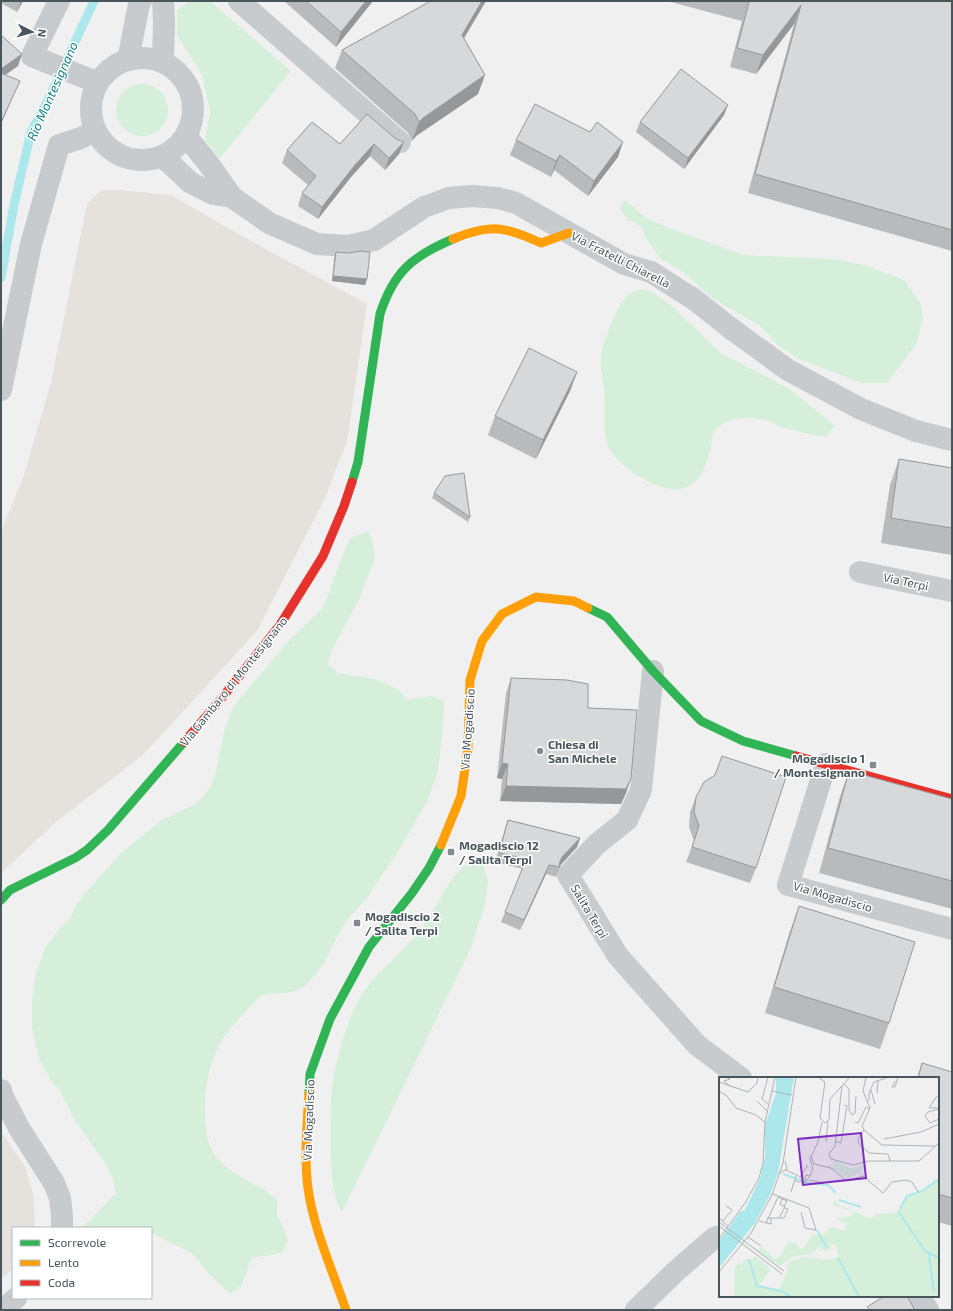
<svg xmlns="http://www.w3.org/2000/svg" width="953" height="1311" viewBox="0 0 953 1311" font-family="'Exo 2',sans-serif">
  <rect width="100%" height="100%" fill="#f1f0f0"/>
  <!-- commercial -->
  <g fill="#e5e2de">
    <polygon points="101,190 119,190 171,195 233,231 367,304 347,441 325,498 257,631 143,755 56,822 1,873 1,532 24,475 51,382 87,204"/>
    <polygon points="1,1131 25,1167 34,1198 35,1228 13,1228 13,1269 1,1278"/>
  </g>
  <!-- green -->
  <g fill="#d6efdb">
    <polygon points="189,1 210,1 291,71 220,158 216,154 205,140 210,112 202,75 177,35 177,10"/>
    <circle cx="142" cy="110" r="26"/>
    <polygon points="624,200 648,219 674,230 743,255 833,259 864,265 904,280 921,304 923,318 917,343 887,383 862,383 799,359 779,346 759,325 712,298 683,272 661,259 646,238 641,226 628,220 620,209"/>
    <path d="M640,289L653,292L674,308L721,353L790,389L835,426L826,437C812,435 799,432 785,428C779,427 774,423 768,421C756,417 739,416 727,422C723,423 717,428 715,431C712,434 712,441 711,445C707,464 702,485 680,489C658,493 617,466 608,446C602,431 606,406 604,389C603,378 599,367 601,356C603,343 618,301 629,294C632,292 637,291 640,289Z"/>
    <path d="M369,531L373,544L375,557L360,598L332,650L328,664L338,673L375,679L399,690L407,700L432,696L444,701L443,728L438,771L428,800L399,850L366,899L345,922L324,963L315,975L305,986L292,992L262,995C251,1006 240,1017 230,1029C210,1053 204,1087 205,1118C206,1132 207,1146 217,1158C233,1176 258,1184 277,1199V1214L288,1240L282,1253L252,1258L241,1286L230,1294L210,1275L192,1253L151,1233V1228H82L116,1193L113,1179L107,1166L74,1119L60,1091L51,1081L39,1059L32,1028V1001L36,973L45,948L60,928L70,919L77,903L121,853L162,820L195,804L204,796L211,785L216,772L224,732L233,707L286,644L323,608L349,539Z"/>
    <path d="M475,860L483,864L488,882L486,901L471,948L342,1212C339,1206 335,1199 334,1192C331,1176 331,1158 331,1141C331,1127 330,1113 331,1099C333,1070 344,1029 357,1003C373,973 404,953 424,925C441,903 448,872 475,860Z"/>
  </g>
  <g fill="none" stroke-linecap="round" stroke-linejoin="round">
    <!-- stream -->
    <polyline stroke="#ace8eb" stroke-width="9" points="1,278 14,205 31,132 48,100 94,1"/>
    <!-- street -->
    <g stroke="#c8cbcd" stroke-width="22">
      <polyline points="59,1 32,56 98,83"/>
      <polyline points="239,1 400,142"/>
      <circle cx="142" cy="109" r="51"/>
      <polyline points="128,60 139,4 141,1"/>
      <polyline points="163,62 164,22 163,1"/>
      <polyline points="186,136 208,163 232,197 269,223 317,244 348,246 374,240 424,207 449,198 472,196 498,198 516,203 624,264 651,272 695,300 729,327 788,370 861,409 916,431 952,440"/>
      <polyline points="163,157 191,183 213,194 232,197"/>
      <polyline points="1,390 31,244 59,145 81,138 95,131"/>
      <polyline points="860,572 952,591"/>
      <polyline points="653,671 641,790 627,820 597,844 568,875 618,956 697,1045 741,1078"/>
      <polyline points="826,764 788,885 952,929"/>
      <polyline points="1,1090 2,1095 19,1128 54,1183 60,1198 62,1216 62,1228"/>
      <polyline points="918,1296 928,1310"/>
      <polyline points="3,1310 16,1298"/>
      <polyline points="636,1310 675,1272 714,1238 720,1236"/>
    </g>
    <!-- fast -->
    <g stroke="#30b455" stroke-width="9">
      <path d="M352,482L358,462L380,314C394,271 413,256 453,239"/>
      <polyline points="588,608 607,617 653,671 701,721 743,741 796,756"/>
      <polyline points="1,900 10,890 75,858 87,850 108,830 184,742"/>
      <polyline points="309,1094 310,1074 330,1019 369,947 412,893 429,868 441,845"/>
    </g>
    <!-- slow -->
    <g stroke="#ff9f0a" stroke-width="9">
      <path d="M453,239C491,223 506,227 541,243L569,233"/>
      <polyline points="441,845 461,796 468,748 470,680 482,641 502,614 536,597 574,601 588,608"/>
      <path d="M309,1094C307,1124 304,1158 308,1188C313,1227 333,1272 346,1310"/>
    </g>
    <!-- jam -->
    <g stroke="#e5322d" stroke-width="9">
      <polyline points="184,742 217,704 280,625 323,556 344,506 352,482"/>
      <polyline points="796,756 952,799"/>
    </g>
  </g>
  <!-- wall -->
  <g fill="#b9babb">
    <polygon points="1,1 23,1 17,12 1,3"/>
    <polygon points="284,1 373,1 336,47"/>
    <polygon points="430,1 486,1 464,38 478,94 416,136 412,141 408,133 335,68 342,50 429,2"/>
    <polygon points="667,1 952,1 952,251 748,193 794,24 756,74 730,67 742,21"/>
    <polygon points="367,114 399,154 385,170 370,156 351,177 318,219 298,206 302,193 308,185 282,163 287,150 340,144"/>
    <polygon points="724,115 684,169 636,132 640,122"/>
    <polygon points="516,140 618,157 588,196 554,170 551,177 510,155"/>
    <polygon points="336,252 367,279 365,285 332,281 334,258"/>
    <polygon points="577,372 570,391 536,459 488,435 495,416"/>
    <polygon points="899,459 952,468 952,555 881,543 890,485"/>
    <polygon points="434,493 470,517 468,522 432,498"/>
    <polygon points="511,678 588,708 631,778 626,793 621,804 500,801 502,779 497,778 506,693"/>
    <polygon points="722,756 756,868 750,883 686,862 694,841 689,827 690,812 696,797 715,775"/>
    <polygon points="849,771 952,799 952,909 819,873 840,796"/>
    <polygon points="508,820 580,838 577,847 559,866 560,867 556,877 546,874 520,930 501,922 523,869 495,862 505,829"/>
    <polygon points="799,906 889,1023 880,1049 765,1013 790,931"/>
    <polygon points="922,1063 952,1072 952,1226 938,1222 938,1078 917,1078"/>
  </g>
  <!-- shaded-wall -->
  <g fill="#969798">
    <polygon points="21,1 23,1 17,12"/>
    <polygon points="366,1 373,1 336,47 341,32"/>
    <polygon points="482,1 486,1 455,53 462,35"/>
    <polygon points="801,5 794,24 756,74 763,55"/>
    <polygon points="22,54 18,66 1,78 1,69"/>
    <polygon points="485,75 478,94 416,136 412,141 419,122 423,118"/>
    <polygon points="20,81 15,92 1,124 1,122"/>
    <polygon points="728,105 724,115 684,169 688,158"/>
    <polygon points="404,142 399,154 385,170 389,158"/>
    <polygon points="623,142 618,157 588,196 594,181"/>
    <polygon points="374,144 370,156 351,177 318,219 322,207 355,165"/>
    <polygon points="560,155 554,170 551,177 556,161"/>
    <polygon points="333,276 367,279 365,285 332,281"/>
    <polygon points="577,372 570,391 536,459 543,440"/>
    <polygon points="502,763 508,764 502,779 497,778"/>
    <polygon points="631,778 626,793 621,804 500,801 506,786"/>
    <polygon points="580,838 577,847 559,867 558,867 562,857"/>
    <polygon points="549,865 546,874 520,930 524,920"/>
  </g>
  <!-- building -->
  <g fill="#d7d8d9" stroke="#969798">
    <polygon points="306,1 366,1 341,32"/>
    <polygon points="430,1 482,1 462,35 485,75 423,118 419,122 415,114 342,50 429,2"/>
    <polygon points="744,1 952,1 952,230 755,174 801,5 763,55 737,48 749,2"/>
    <polygon points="1,35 22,54 1,69"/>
    <polygon points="681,69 728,105 688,158 640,122"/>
    <polygon points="1,73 20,81 1,122"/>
    <polygon points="535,104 590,132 597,122 623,142 594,181 560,155 556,161 516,140"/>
    <polygon points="367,114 396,139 404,142 389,158 374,144 355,165 322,207 302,193 316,176 287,150 312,122 340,144"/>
    <polygon points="361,251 370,252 367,279 333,276 336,252 349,253"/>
    <polygon points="529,348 577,372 543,440 495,416"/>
    <polygon points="899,459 952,468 952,528 891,518"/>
    <polygon points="464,473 470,517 434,493 445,476"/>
    <polygon points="511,678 567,680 588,684 588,708 637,710 631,778 626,789 506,786 508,764 502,763"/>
    <polygon points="722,756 786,777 756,868 692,847 699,826 694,812 696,797 704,782 715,775"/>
    <polygon points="849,771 952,799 952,881 828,848"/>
    <polygon points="508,820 580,838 562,857 559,864 560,867 549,865 524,920 505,912 526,859 499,853"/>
    <polygon points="799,906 915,942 889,1023 774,987"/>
    <polygon points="922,1063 952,1072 952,1198 938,1194 938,1078 918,1078"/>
    <polygon points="884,1296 907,1296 915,1310 870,1310 867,1307"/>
  </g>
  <!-- markers -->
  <g fill="#838c90" stroke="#fff" stroke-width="1.5">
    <circle cx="540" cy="751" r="4"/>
    <rect x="869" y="761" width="8" height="8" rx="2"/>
    <rect x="447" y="848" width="8" height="8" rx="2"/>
    <rect x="353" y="919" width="8" height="8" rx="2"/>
  </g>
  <g text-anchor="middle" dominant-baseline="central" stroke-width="3" stroke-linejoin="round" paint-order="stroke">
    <!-- street labels -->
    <g font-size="12" fill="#48565c" stroke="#fff">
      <text transform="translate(621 259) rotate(27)">Via Fratelli Chiarella</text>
      <text transform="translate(906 581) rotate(12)">Via Terpi</text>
      <text transform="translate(233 681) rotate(-51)">Via Gambaro di Montesignano</text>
      <text transform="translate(467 729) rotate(-86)">Via Mogadiscio</text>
      <text transform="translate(833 896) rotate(16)">Via Mogadiscio</text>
      <text transform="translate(590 911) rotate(59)">Salita Terpi</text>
      <text transform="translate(308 1120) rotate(-88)">Via Mogadiscio</text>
    </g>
    <!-- poi labels -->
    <g font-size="12" font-weight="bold" fill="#48565c" stroke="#fff" text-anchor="start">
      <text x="548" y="744">Chiesa di<tspan x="548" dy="14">San Michele</tspan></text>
      <text x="865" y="758" text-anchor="end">Mogadiscio 1<tspan x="865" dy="14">/ Montesignano</tspan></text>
      <text x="459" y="845">Mogadiscio 12<tspan x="459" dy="14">/ Salita Terpi</tspan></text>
      <text x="365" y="916">Mogadiscio 2<tspan x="365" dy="14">/ Salita Terpi</tspan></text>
    </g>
    <!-- water labels -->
    <g font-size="13" font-style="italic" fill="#118288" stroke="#fff">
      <text transform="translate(52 91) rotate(-66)">Rio Montesignano</text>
    </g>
  </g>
  <!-- overview -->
  <g transform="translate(719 1077)">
    <rect width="220" height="220" fill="#f1f0f0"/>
    <path d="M115,83L133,92L143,88L145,90L142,95L146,99L140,96L129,101L108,88L114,89ZM220,103V220H15L16,190L20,186L23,187L27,182L31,183L36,179L52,192L40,208L57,213L61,211L69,192L67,188L73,183L87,180L111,183L120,179L115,166L107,175L100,170L92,177L75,179L61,189L37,173L43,170L55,182L62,178L70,165L77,166L80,171L84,172L94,157H104L113,150L126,154L127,146L120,144L119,141L133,139L134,135L115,128V122L119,127L147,140H156V137L177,136L188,120L203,115Z" fill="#d6efdb"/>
    <path d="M57,0H75L59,96L51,118L36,146L0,191V164L21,135L26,133L41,101L46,80V48L57,16Z" fill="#ace8eb"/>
    <path fill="none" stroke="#ace8eb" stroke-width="2" d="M64,97L90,106L109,108L117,116M120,123L142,130M181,131L188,119L203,114L220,102M179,134L206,174L220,181M98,153L108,171M210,178L215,215M119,181L140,220M30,182L38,209L63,214L72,220"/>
    <path fill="none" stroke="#adb2b5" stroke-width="1" d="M7,0L11,2L5,4L12,10M49,0L43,22L49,27M99,0L106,5L101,41L106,46L110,43L111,22L131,0M176,4L173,10H176L179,0M0,5L29,15L38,6L39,0M125,7L130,12V33L133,38L136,36L137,19M123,9L116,69L110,77L112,82L134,88L150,84H200L220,66M152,13L156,27M0,14L8,19L17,31L37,38L46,45M53,14L73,18M158,16L159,4M218,19L210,31H220M38,24L48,34M150,24V16L155,5L170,0M220,32L209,35L206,39L211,46L220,42M136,45L139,46L147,30L151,32M145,53L163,68L216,69M145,53L143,49L151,31L144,14L147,0M145,53L139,61L140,67L150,76L169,77L171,84M165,62L202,55L220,47M107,64L109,45M116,64L122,66L128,29L125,28M92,79L95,87L112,91L128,104L144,99L164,116L173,105L187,103L193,105L199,115M67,93L88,103L91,99L87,98L86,101M61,96L68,92L66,84M91,99L94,91L91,82L99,65L103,45M81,100L89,88M90,103L105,106M76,104L86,106L87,103M72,115L77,99M54,117L90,131L97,153L86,151L82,135M0,141L9,149M52,141H60L66,130L61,127L63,122M60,141H65L69,132L66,131M4,144L13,133L7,129M40,144L52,147V141H48M0,145L65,194M47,146L59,120L68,124L65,130M0,149L63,197M29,160L42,169M0,162L26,126L40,101L44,86L46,45L56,0M0,195L32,156L53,118L64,86L77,0"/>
    <path fill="#7b2cbf" fill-opacity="0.15" stroke="#7b2cbf" stroke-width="2" d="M142,56L147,101L84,108L79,62Z"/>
    <rect width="220" height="220" fill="none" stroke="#48565c" stroke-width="2"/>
  </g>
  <!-- border -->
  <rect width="953" height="1311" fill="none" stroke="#48565c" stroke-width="4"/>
  <!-- legend -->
  <rect x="12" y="1227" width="140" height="72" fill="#ffffff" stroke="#b6bbbe"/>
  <rect x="20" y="1240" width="20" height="6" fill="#30b455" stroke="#b6bbbe"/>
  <text x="48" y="1247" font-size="12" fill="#48565c">Scorrevole</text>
  <rect x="20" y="1260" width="20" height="6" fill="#ff9f0a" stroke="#b6bbbe"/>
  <text x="48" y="1267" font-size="12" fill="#48565c">Lento</text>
  <rect x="20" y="1280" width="20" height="6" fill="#e5322d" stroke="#b6bbbe"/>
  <text x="48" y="1287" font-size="12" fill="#48565c">Coda</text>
  <!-- north arrow -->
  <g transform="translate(32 32) rotate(96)" stroke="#ffffff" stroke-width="3" paint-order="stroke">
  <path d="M0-3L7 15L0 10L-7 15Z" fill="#48565c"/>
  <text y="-6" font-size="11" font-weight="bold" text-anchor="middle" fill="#48565c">N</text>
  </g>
</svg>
